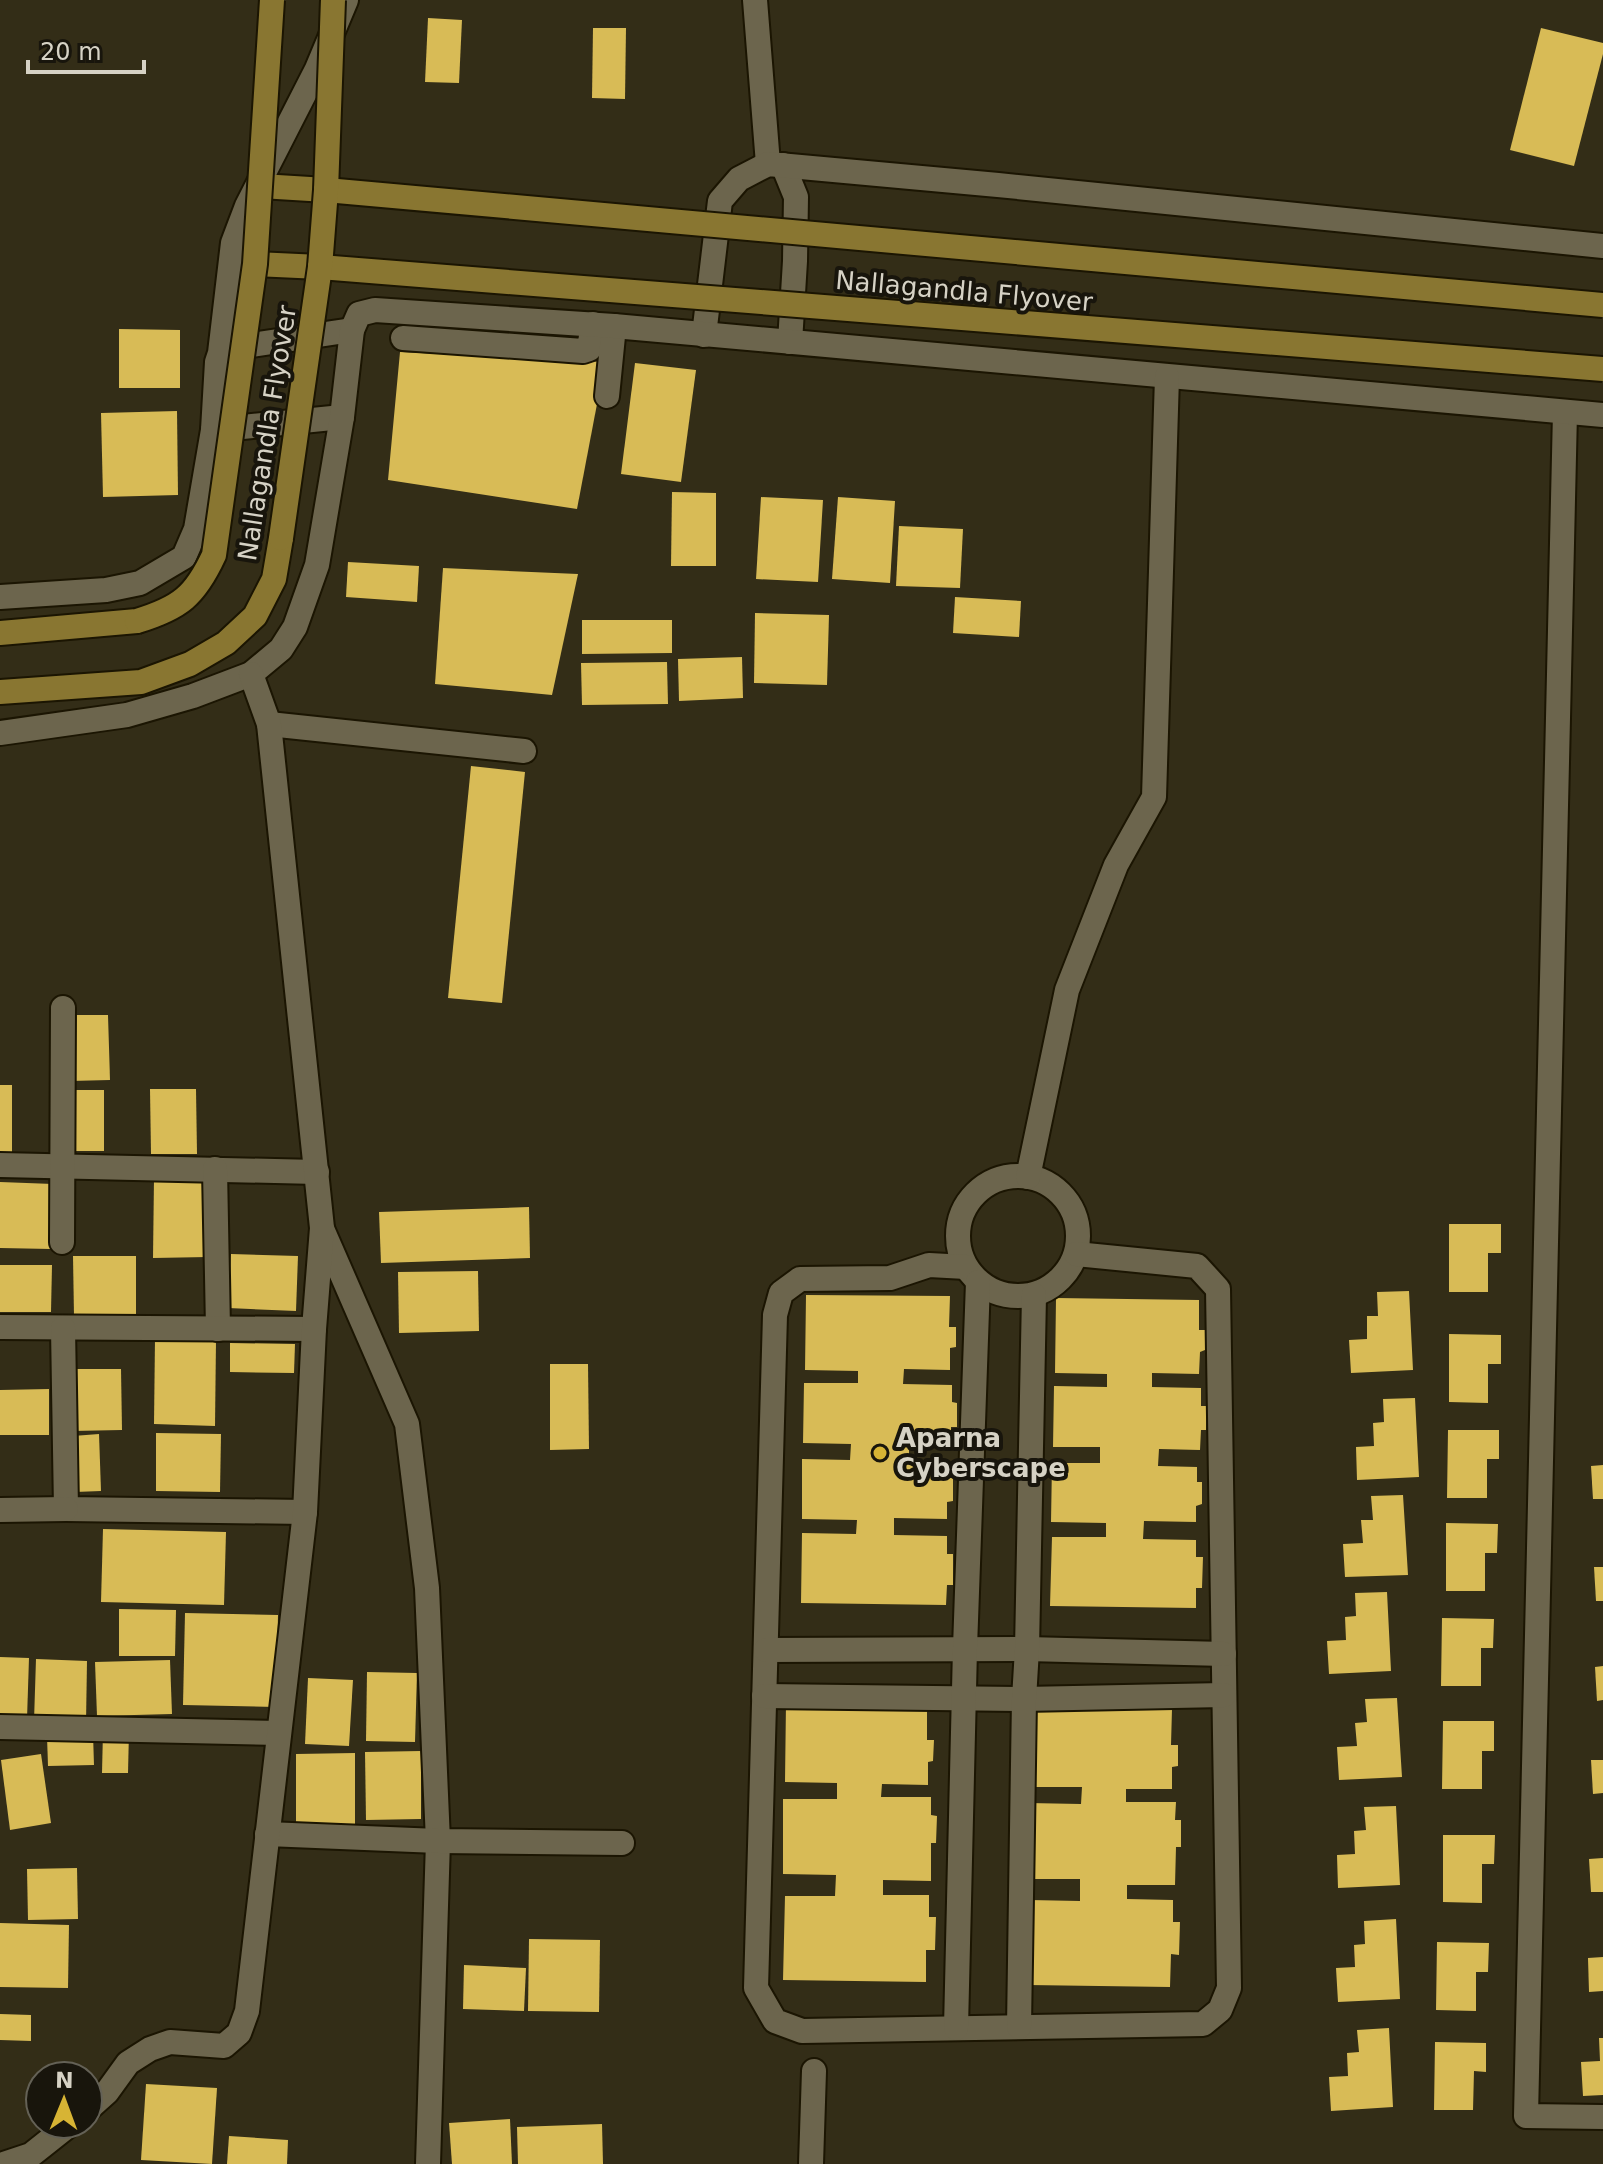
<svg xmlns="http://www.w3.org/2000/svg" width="1603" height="2164" viewBox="0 0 1603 2164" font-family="'DejaVu Sans',sans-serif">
  <rect width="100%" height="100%" fill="#332d17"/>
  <!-- building -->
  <g fill="#d8bb56">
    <polygon points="428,18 462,20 459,83 425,82"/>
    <polygon points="593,28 626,28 625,99 592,98"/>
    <polygon points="1541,28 1603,43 1603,54 1574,166 1510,150"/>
    <polygon points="119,329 180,330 180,388 119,388"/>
    <polygon points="400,352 605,362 577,509 388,480"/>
    <polygon points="635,363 696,370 681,482 621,474"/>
    <polygon points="177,411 178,495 103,497 101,413"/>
    <polygon points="672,492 716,493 716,566 671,566"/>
    <polygon points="761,497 823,500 818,582 756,579"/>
    <polygon points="838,497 895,501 890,583 832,579"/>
    <polygon points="899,526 963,529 960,588 896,586"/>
    <polygon points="348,562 419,566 417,602 346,597"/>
    <polygon points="443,568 578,574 552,695 435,684"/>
    <polygon points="955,597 1021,601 1019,637 953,633"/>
    <polygon points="755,613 829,615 827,685 754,683"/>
    <polygon points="582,620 672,620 672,653 582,654"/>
    <polygon points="742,657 743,698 679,701 678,659"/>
    <polygon points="667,662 668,704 582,705 581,663"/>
    <polygon points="471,766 525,772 502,1003 448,998"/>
    <polygon points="68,1015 108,1015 110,1080 70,1081"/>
    <rect x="0" y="1085" width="12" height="71"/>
    <polygon points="150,1089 196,1089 197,1154 151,1154"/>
    <polygon points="66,1090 104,1090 104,1151 65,1151"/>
    <polygon points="154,1178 208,1178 208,1257 153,1258"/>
    <polygon points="0,1182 53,1184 51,1249 0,1248"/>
    <polygon points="529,1207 530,1258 381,1263 379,1212"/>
    <polygon points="1449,1224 1501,1224 1501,1253 1488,1253 1488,1292 1449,1292"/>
    <polygon points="231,1254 298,1256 296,1311 228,1308"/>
    <polygon points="73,1256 136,1256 136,1316 74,1316"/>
    <polygon points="0,1265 52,1265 51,1312 0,1312"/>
    <polygon points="478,1271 479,1331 399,1333 398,1272"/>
    <polygon points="1409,1291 1413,1370 1351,1373 1349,1340 1367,1339 1367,1316 1378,1316 1377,1292"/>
    <polygon points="806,1295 950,1296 949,1327 956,1327 956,1347 950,1348 950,1370 904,1369 903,1384 952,1385 952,1402 957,1403 957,1427 951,1427 951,1447 909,1446 909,1463 948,1463 947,1478 953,1478 953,1501 947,1502 947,1519 894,1518 894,1535 947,1536 947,1554 953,1554 953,1585 947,1585 946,1605 801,1603 802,1533 856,1534 857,1520 802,1519 802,1459 850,1460 851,1444 803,1443 804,1383 858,1383 858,1371 805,1370"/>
    <polygon points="1056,1298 1199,1300 1199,1330 1206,1330 1205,1350 1200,1352 1199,1374 1152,1373 1152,1387 1201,1388 1201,1406 1207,1406 1206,1430 1201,1430 1200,1450 1159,1449 1158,1466 1197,1467 1197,1482 1202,1482 1202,1504 1196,1506 1196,1522 1144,1521 1143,1539 1196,1540 1196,1557 1203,1557 1202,1588 1196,1588 1196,1608 1050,1606 1052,1537 1106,1537 1106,1523 1051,1522 1052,1463 1100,1463 1100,1447 1053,1447 1054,1386 1107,1387 1107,1374 1055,1373"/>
    <polygon points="1449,1334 1501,1335 1501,1364 1488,1364 1488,1403 1449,1402"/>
    <polygon points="155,1338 216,1340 215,1426 154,1424"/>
    <polygon points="230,1343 295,1344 294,1373 230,1372"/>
    <polygon points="550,1364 588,1364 589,1449 550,1450"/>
    <polygon points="71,1369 121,1369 122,1430 72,1431"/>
    <polygon points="49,1389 49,1435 0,1435 0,1390"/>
    <polygon points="1415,1398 1419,1477 1357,1480 1356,1447 1374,1446 1373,1423 1384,1422 1383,1399"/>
    <polygon points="1448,1430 1499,1430 1499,1459 1487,1459 1487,1498 1447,1498"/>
    <polygon points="156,1433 221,1434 220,1492 156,1491"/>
    <polygon points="99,1434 101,1491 75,1492 73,1436"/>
    <polygon points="1603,1465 1603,1499 1593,1499 1591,1466"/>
    <polygon points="1403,1495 1408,1575 1345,1577 1343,1544 1363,1543 1361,1520 1373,1520 1371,1496"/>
    <polygon points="1446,1523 1498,1524 1497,1553 1485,1553 1485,1591 1446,1591"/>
    <polygon points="103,1529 226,1532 224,1605 101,1602"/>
    <polygon points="1594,1567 1603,1567 1603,1601 1596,1601"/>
    <polygon points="1387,1592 1391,1671 1329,1674 1327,1641 1346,1640 1345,1617 1356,1616 1355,1593"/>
    <polygon points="119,1609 176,1610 175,1656 119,1656"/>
    <polygon points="185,1613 278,1615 276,1707 183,1705"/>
    <polygon points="1442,1618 1494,1619 1493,1648 1481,1648 1481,1686 1441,1686"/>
    <polygon points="0,1657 29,1658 27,1719 0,1718"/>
    <polygon points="36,1659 87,1661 86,1723 34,1721"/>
    <polygon points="170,1660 172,1714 97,1716 95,1662"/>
    <polygon points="1603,1666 1603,1700 1597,1701 1595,1667"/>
    <polygon points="367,1672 417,1673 415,1742 366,1741"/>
    <polygon points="308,1678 353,1680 349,1746 305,1744"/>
    <polygon points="1397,1698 1402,1777 1339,1780 1337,1747 1357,1746 1355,1723 1367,1722 1365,1699"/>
    <polygon points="786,1702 927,1704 927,1740 934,1740 933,1761 928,1762 928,1785 882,1784 881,1797 931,1797 931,1815 937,1816 936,1843 931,1843 931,1881 883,1880 883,1895 929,1895 929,1917 936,1917 935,1950 926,1950 926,1982 783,1980 785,1896 835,1896 836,1875 783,1874 783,1799 837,1799 837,1783 785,1782"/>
    <polygon points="1030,1707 1172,1709 1171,1745 1178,1745 1178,1766 1172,1767 1172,1789 1126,1789 1126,1802 1176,1802 1175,1820 1181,1820 1181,1847 1176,1847 1175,1885 1127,1885 1127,1899 1173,1900 1173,1922 1180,1922 1179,1955 1171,1954 1170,1987 1028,1985 1029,1900 1080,1901 1080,1879 1027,1879 1028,1803 1081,1804 1082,1787 1029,1787"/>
    <polygon points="1443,1721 1494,1721 1494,1751 1482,1751 1482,1789 1442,1789"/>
    <polygon points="103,1731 129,1731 128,1773 102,1773"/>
    <polygon points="93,1734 94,1765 48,1766 47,1736"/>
    <polygon points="421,1751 421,1819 366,1820 365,1752"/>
    <polygon points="355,1753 355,1825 296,1826 296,1754"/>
    <polygon points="41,1754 51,1823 10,1830 1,1760"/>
    <polygon points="1591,1760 1603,1760 1603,1793 1593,1794"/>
    <polygon points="1396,1806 1400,1885 1338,1888 1337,1855 1355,1854 1354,1831 1366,1830 1364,1807"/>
    <polygon points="1443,1835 1495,1835 1494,1864 1482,1864 1482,1903 1443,1902"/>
    <polygon points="1603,1858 1603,1892 1591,1892 1589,1859"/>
    <polygon points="77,1868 78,1919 28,1920 27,1869"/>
    <polygon points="1396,1919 1400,1999 1338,2002 1336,1968 1355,1967 1354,1945 1365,1944 1364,1921"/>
    <polygon points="0,1923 69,1925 68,1988 0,1987"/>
    <polygon points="529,1939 600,1940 599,2012 528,2011"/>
    <polygon points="1437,1942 1489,1943 1488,1972 1476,1972 1476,2011 1436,2010"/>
    <polygon points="1603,1957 1603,1991 1589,1992 1588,1958"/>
    <polygon points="464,1965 526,1968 524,2011 463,2009"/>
    <polygon points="0,2014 31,2015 31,2041 0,2040"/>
    <polygon points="1389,2028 1393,2107 1331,2111 1329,2077 1348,2076 1347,2053 1359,2052 1357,2030"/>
    <polygon points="1599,2038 1603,2038 1603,2095 1583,2096 1581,2062 1600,2061"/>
    <polygon points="1435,2042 1486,2043 1486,2072 1474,2071 1473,2110 1434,2110"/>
    <polygon points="146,2084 217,2088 212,2164 141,2160"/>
    <polygon points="510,2119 512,2164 452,2164 449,2123"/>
    <polygon points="602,2124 603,2164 518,2164 517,2127"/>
    <polygon points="229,2136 288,2140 287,2164 227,2164"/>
  </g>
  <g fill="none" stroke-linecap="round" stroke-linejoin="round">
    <!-- minor casing -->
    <g stroke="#1b1502" stroke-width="28">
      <g id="minor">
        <polyline points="755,0 768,164"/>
        <polyline points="783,165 796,197 795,261 790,342"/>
        <polyline points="704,335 720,201 739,179 768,164 998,185 1603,246"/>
        <polyline points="403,338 583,351 589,349 593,324"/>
        <polyline points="225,349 352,330"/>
        <polyline points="607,396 614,326"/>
        <polyline points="1565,412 1526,2116 1603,2117"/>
        <polyline points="213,430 342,417"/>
        <polyline points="0,597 106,590 140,583 184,557 196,529 213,430 217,362 220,353 233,243 247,206 317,69 346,0"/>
        <polyline points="269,724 524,751"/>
        <polyline points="0,733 127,715 193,696 251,674 281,649 295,627 317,565 342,417 352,330 359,314 375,310 614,326 1603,415"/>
        <polyline points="0,1165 317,1172"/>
        <polyline points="215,1169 218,1329"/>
        <circle cx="1018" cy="1236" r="60"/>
        <polyline points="1028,1177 1067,990 1116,865 1154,797 1167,377"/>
        <polyline points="323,1231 407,1424 427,1588 438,1841 428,2164"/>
        <polyline points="62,1242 63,1008"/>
        <polyline points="966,1267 929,1265 890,1278 800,1279 781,1293 775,1315 756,1988 775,2021 802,2031 1203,2024 1220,2010 1229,1988 1218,1289 1197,1266 1076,1254"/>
        <polyline points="0,1327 314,1329"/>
        <polyline points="63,1328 66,1509 305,1512"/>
        <polyline points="0,1510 66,1509"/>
        <polyline points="766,1650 1027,1649 1224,1654"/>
        <polyline points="764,1696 1024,1699 1224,1695"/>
        <polyline points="0,1727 279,1733"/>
        <polyline points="267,1834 438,1841 622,1843"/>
        <polyline points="1019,2027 1024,1699 1027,1649 1034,1295"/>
        <polyline points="956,2028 965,1648 978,1282"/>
        <polyline points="88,2109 107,2092 128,2063 150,2049 170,2042 224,2046 239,2033 247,2011 305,1512 314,1329 322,1228 269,724 251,674"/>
        <polyline points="4,2164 31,2155 70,2124"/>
        <polyline points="811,2164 814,2071"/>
      </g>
    </g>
    <!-- major casing -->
    <g stroke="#1b1502" stroke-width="28">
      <g id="major">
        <polyline points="261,186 326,190"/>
        <polyline points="255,264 320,267"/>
        <polyline points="0,633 137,621"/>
        <polyline points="0,692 141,682 190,664 226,643 255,616 274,579 281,538"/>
      </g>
    </g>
    <!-- minor -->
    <use href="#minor" stroke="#6c654d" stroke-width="24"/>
    <!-- major -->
    <use href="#major" stroke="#897631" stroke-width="24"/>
    <!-- major-bridge casing -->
    <g stroke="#1b1502" stroke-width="28" stroke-linecap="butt">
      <g id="major-bridge">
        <polyline points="326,190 1603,305"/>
        <polyline points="320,267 1603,369"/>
        <polyline points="281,538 320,267 326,190 333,0"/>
        <path d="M137,621C180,608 195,596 214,555L255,264L272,0"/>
      </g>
    </g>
    <!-- major-bridge -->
    <use href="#major-bridge" stroke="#897631" stroke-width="24"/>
  </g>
  <!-- markers -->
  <circle fill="#d7b434" stroke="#18150c" stroke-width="3" cx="880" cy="1453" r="8"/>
  <g text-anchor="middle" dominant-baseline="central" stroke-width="8" stroke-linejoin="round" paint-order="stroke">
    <!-- street labels -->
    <g font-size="26" fill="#d6d2c5" stroke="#18150c">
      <text transform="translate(964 291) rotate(5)">Nallagandla Flyover</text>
      <text transform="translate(267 433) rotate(-81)">Nallagandla Flyover</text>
    </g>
    <!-- poi labels -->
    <g font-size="26" font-weight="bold" fill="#d6d2c5" stroke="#18150c" text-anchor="start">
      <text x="896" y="1438">Aparna<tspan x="896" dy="30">Cyberscape</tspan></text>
    </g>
  </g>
  <!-- north arrow -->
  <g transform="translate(64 2100) rotate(1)"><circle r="38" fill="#18150c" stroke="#646156" stroke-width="2"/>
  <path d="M0-6L14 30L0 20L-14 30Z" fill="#d7b434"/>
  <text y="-12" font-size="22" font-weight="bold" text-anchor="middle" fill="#d6d2c5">N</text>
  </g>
  <!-- scale -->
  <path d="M28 60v12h116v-12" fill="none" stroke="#d6d2c5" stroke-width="4"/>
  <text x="40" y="60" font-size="24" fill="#d6d2c5" stroke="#18150c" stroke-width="6" paint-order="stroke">20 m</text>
</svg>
